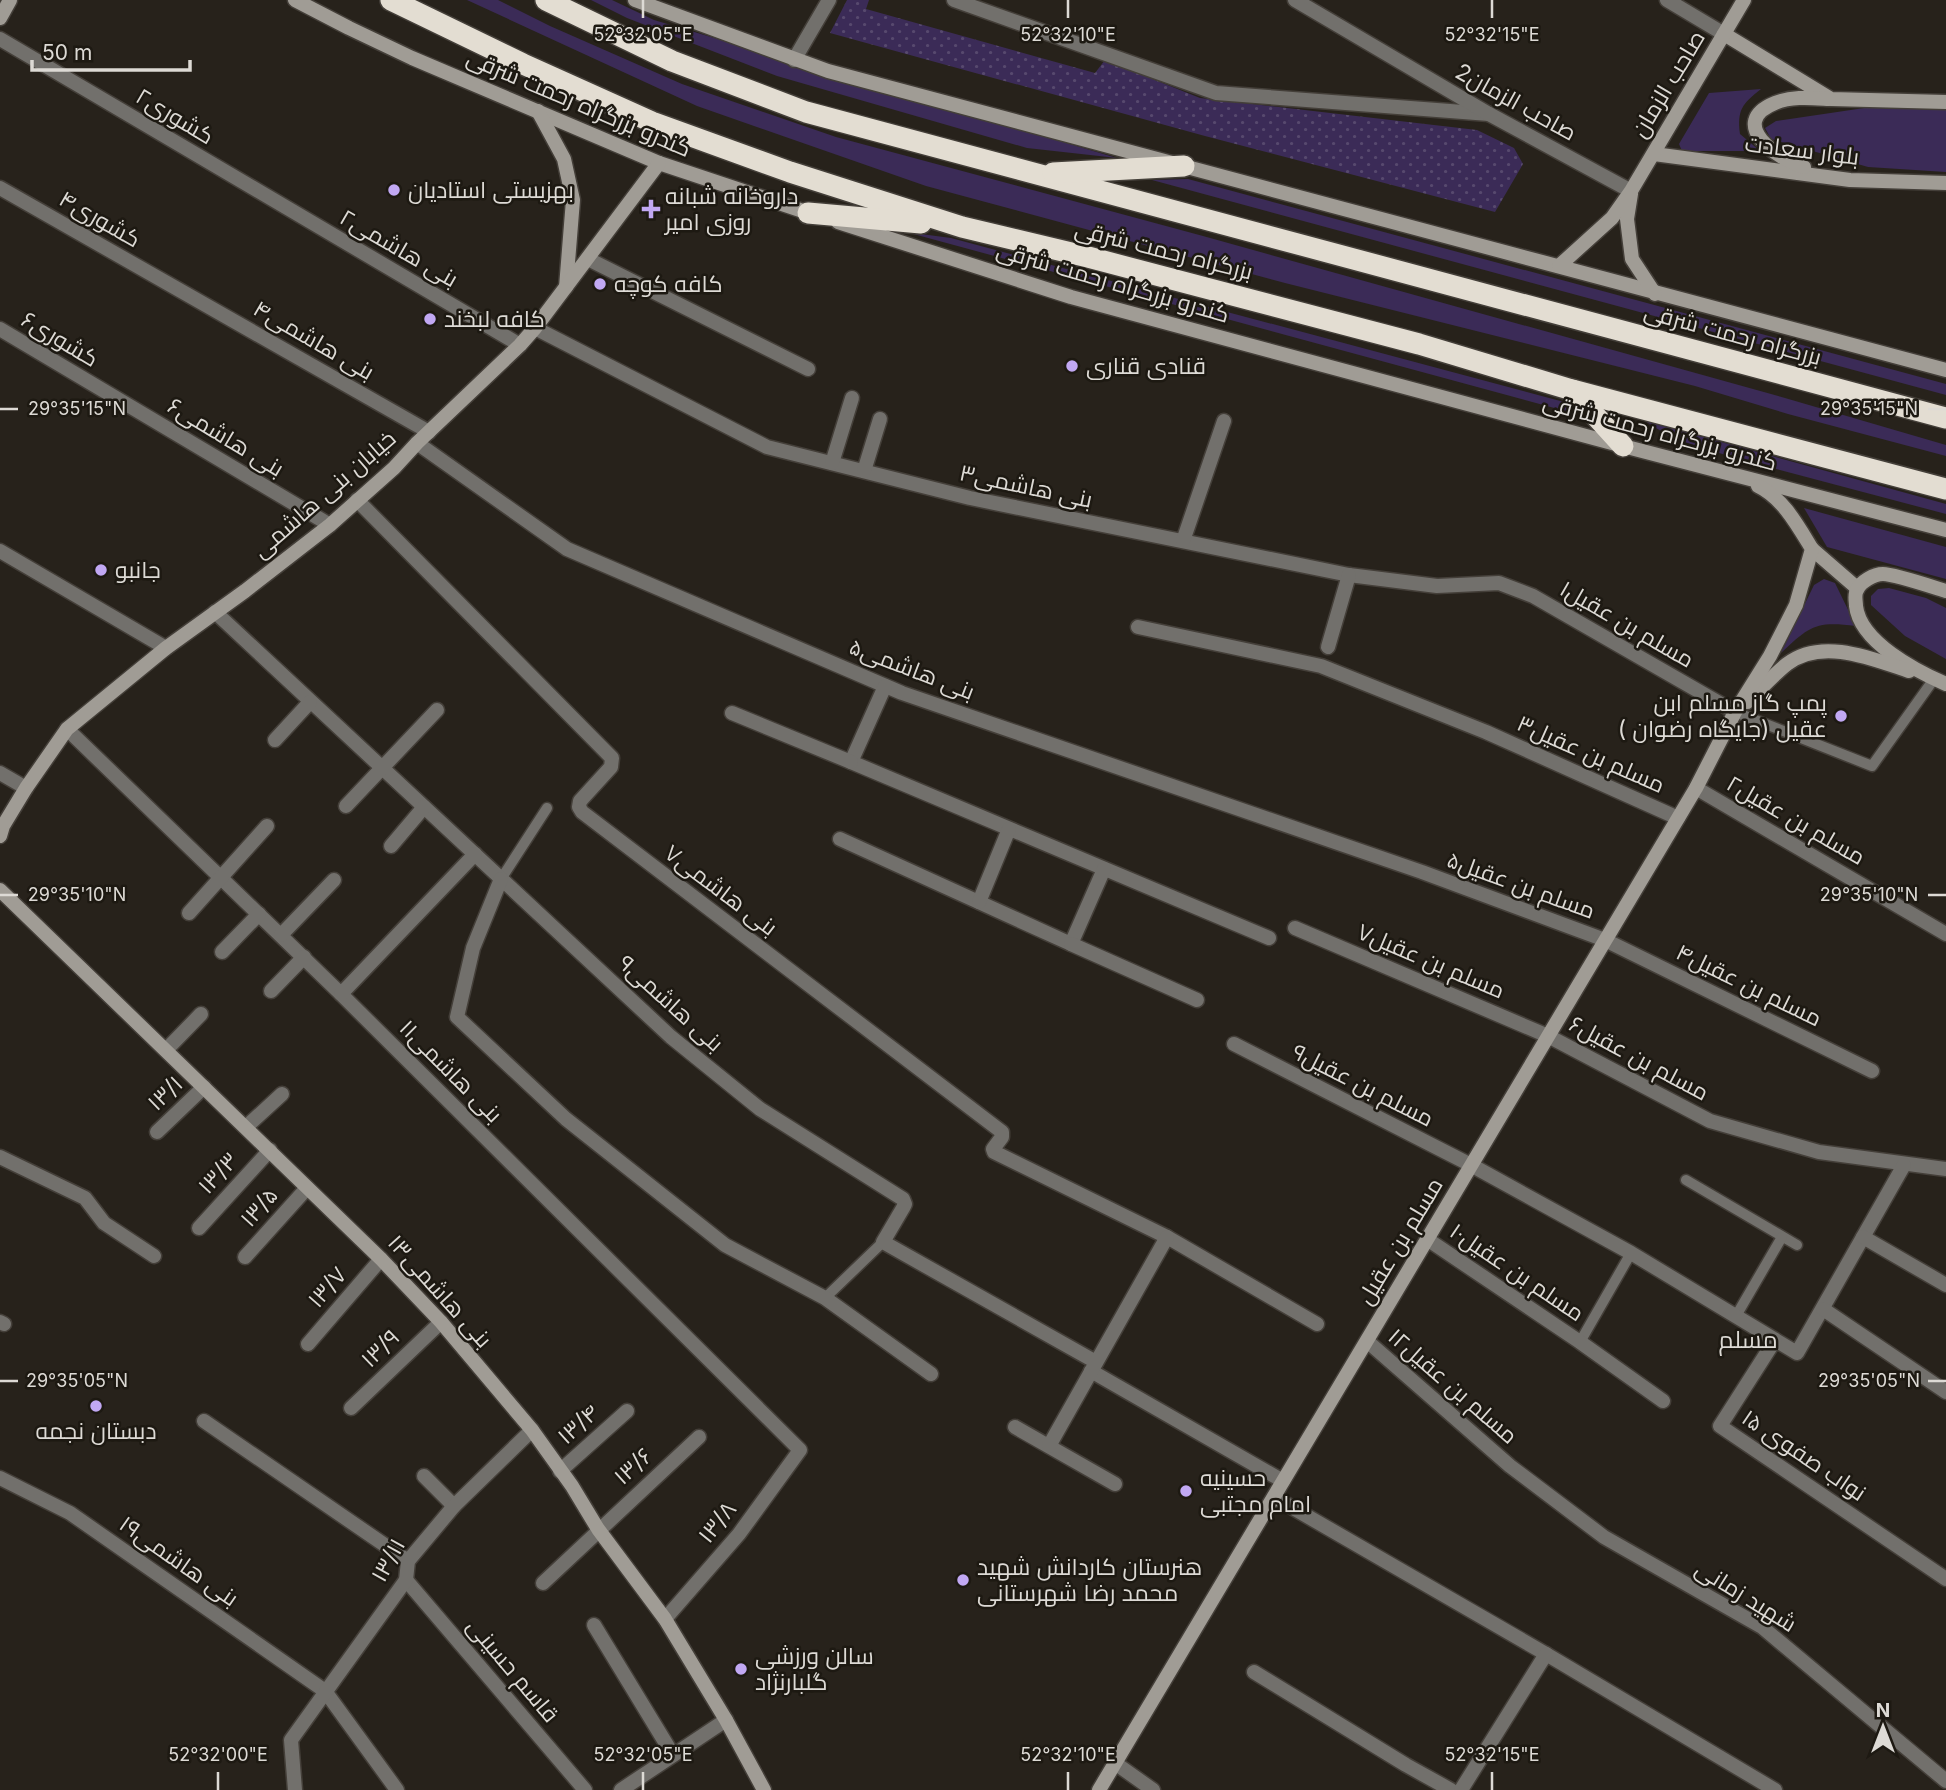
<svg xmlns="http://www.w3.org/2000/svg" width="1946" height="1790" viewBox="0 0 1946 1790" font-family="Inter,Cairo,sans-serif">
  <defs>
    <pattern id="park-dots" width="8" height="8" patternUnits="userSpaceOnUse" patternTransform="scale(1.75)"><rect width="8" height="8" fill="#3b2b57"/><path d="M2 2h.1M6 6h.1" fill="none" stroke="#57496e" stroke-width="1.8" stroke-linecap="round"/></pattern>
  </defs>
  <rect width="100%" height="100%" fill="#27221b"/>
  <!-- grass -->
  <g fill="#3b2b57">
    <polygon points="467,0 498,0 550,26 682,84 836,137 1203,236 1785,398 1946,445 1946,456 1788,414 1695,386 1285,283 926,186 697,106"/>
    <polygon points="591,0 612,0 654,20 1117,158 1027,148 777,76 627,18"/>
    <path d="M1761,89C1742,104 1737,110 1740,134L1760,151H1682L1679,144L1709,93Z"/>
    <polygon points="1871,107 1946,109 1946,172 1868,167 1771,139 1765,128 1776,121"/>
    <polygon points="1188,179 1946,384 1946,395 1152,180"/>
    <polygon points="906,232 951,238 1564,402 1580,415"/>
    <polygon points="1645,421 1946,504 1946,514 1735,458 1672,438"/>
    <polygon points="1804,508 1946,547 1946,579 1827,547"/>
    <path d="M1824,579L1835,583L1856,626C1815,621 1810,626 1781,653L1814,585Z"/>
    <polygon points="1889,588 1926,598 1946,608 1946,659 1905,636 1871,605 1871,596 1878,589"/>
  </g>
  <!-- park -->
  <polygon fill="url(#park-dots)" points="847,0 869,0 866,9 1095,73 1105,60 1200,98 1477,130 1514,148 1523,164 1495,212 1205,136 830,33"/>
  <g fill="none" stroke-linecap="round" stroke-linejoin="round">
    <!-- lane casing -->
    <g stroke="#443f39" stroke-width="13">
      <g id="lane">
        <polyline points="1735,712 1872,766 1934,679"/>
        <polyline points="501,879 547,808"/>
        <polyline points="1686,1180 1797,1245"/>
        <polyline points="825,1298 883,1242"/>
        <polyline points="1736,1316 1782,1237"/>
        <polyline points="1580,1342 1631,1253"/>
      </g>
    </g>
    <!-- street casing -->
    <g stroke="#443f39" stroke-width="17">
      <g id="street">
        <polyline points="954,0 1216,93 1489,114"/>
        <polyline points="1295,0 1489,114 1631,191"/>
        <polyline points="1667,0 1724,34"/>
        <polyline points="0,39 520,345"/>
        <polyline points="794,60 829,0"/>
        <polyline points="0,188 429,432"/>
        <polyline points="588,259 808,369"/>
        <polyline points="535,328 767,447 970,498 1349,575 1437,586 1499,583 1533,596 1735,712"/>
        <polyline points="0,329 330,525"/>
        <polyline points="417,443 567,549 902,693 1422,872 1605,940 1872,1071"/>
        <polyline points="832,463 852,398"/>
        <polyline points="864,471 880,419"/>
        <polyline points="357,500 612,758 611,767 580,801 579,807 582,812 1002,1132 1002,1137 993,1149 994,1152 1167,1237 1317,1324"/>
        <polyline points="1183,541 1224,421"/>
        <polyline points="0,551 166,648"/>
        <polyline points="215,612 671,1037 760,1109 903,1199 905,1204 903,1208 883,1242 1096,1362"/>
        <polyline points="1138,627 1321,666 1486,732 1678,818"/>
        <polyline points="1328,647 1349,575"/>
        <polyline points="885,686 851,762 1269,938"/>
        <polyline points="732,713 851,762"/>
        <polyline points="67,729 341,994 800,1450 739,1534 665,1619"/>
        <polyline points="275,740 310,702"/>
        <polyline points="0,773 26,788"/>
        <polyline points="1696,788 1946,934"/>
        <polyline points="346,806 437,710"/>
        <polyline points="840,839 1071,944 1104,869"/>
        <polyline points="391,846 424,807"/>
        <polyline points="501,879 473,948 457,1017 566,1119 725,1245 825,1298 931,1374"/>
        <polyline points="979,902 1009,829"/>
        <polyline points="189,913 267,826"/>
        <polyline points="1295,928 1548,1036 1710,1121 1819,1152 1946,1169"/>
        <polyline points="281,935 334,880"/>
        <polyline points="1071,944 1197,1000"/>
        <polyline points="222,952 259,914"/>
        <polyline points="271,991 304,957"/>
        <polyline points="341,994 475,854"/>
        <polyline points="1234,1044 1471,1165 1631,1253 1797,1353 1904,1165"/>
        <polyline points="166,1050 201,1014"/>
        <polyline points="246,1127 282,1094"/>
        <polyline points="157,1132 204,1087"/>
        <polyline points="0,1157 85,1198 104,1223 154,1256"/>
        <polyline points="199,1228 270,1150"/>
        <polyline points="1863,1237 1946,1285"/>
        <polyline points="1427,1239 1580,1342 1663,1401"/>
        <polyline points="245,1257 307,1188"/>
        <polyline points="1823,1309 1946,1392"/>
        <polyline points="0,1322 4,1324"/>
        <polyline points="1775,1340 1720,1426 1946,1579"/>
        <polyline points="1367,1341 1510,1466 1604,1537 1762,1627 1946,1781"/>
        <polyline points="308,1344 381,1259"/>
        <polyline points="1091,1371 1283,1481"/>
        <polyline points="351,1408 441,1322"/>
        <polyline points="204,1421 408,1561"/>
        <polyline points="1015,1427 1115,1484"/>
        <polyline points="1049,1446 1167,1237"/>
        <polyline points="560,1471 627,1411"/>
        <polyline points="424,1476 454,1506"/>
        <polyline points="0,1478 70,1513 325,1691 397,1790"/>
        <polyline points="1274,1497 1546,1654 1775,1790"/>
        <polyline points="406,1580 585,1790"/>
        <polyline points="543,1583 699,1437"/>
        <polyline points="594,1625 673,1755"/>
        <polyline points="1254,1672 1406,1765 1451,1790"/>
        <polyline points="1115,1763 1153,1790"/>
        <polyline points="295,1790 291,1740 406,1580 408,1561 454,1506 532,1430"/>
        <polyline points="621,1790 726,1720"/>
        <polyline points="1461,1790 1546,1654"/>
      </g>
    </g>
    <!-- secondary casing -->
    <g stroke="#443f39" stroke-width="17">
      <g id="secondary">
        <polyline points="295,0 349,28 412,58 659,163 815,215"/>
        <polyline points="635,0 828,71 1946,370"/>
        <polyline points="0,18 10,0"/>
        <polyline points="1724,34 1831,99 1946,102"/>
        <polyline points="538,111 564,159 573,200 566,287"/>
        <polyline points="1654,154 1850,180 1946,183"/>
        <path d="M1804,167C1778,160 1726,123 1775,103C1792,96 1811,98 1829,99"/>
        <polyline points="1631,194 1627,219 1632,259 1655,294"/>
        <polyline points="838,222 1071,297 1623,446 1946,530"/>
        <polyline points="1559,266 1612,218 1631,191 1744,0"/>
        <polyline points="1812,549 1857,588"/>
        <path d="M1946,591C1933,587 1894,574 1883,574C1874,574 1860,582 1857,590C1854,595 1856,601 1856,606C1860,642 1916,671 1946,684"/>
        <path d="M1747,702C1760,690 1773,675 1787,664C1822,637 1873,659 1909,671"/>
        <polyline points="0,836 3,826 26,788 67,729 166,648 245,591 330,525 394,468 417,443 520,345 535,328 659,163"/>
        <polyline points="0,890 381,1259 441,1322 532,1430 572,1486 598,1529 665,1619 726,1720 764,1790"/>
        <path d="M1099,1790L1696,788L1735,712L1770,656L1796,605L1812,549C1798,526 1783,498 1758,486"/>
      </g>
    </g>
    <!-- highway casing -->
    <g stroke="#443f39" stroke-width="24">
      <g id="highway">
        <polyline points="391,0 523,64 652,122 790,172 962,227 1088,257 1419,344 1572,390 1946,489"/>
        <polyline points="546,0 672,61 806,112 1946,418"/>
        <polyline points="1053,173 1184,166"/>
        <polyline points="808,213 921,223"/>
        <polyline points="1572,390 1623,446"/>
      </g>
    </g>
    <!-- lane -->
    <use href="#lane" stroke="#72706c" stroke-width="10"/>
    <!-- street -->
    <use href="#street" stroke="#72706c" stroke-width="14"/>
    <!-- secondary -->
    <use href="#secondary" stroke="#a09c95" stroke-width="14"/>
    <!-- highway -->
    <use href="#highway" stroke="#e3ddd2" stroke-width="21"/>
  </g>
  <!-- ticks -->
  <path fill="none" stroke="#dddad5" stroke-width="2.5" d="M643,0V18M1068,0V18M1492,0V18M0,409H18M1928,409H1946M0,895H18M1928,895H1946M0,1381H18M1928,1381H1946M218,1772V1790M643,1772V1790M1068,1772V1790M1492,1772V1790"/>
  <!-- markers -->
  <g fill="#c1a8f3" stroke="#1d1912" stroke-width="2.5">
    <circle cx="394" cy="190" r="7"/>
    <path d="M647.5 198.5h7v7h7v7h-7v7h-7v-7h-7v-7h7z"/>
    <circle cx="600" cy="284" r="7"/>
    <circle cx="430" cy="319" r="7"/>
    <circle cx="1072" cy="366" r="7"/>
    <circle cx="101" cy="570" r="7"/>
    <circle cx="1841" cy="716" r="7"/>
    <circle cx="96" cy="1406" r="7"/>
    <circle cx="1186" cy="1491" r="7"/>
    <circle cx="963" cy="1580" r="7"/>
    <circle cx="741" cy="1669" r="7"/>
  </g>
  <g text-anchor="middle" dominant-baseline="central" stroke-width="5" stroke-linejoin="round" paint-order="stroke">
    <!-- street labels -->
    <g font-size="23" fill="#dddad5" stroke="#1d1912">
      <text transform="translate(1668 84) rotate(-59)">صاحب الزمان</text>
      <text transform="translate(1516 102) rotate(29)">2صاحب الزمان</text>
      <text transform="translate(579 103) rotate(23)">کندرو بزرگراه رحمت شرقی</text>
      <text transform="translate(175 116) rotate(31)">کشوری۲</text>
      <text transform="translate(1802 150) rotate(7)">بلوار سعادت</text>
      <text transform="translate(100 219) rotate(30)">کشوری۴</text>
      <text transform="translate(399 248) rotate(30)">۲بنی هاشمی</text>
      <text transform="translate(1164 250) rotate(14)">بزرگراه رحمت شرقی</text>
      <text transform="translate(1113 282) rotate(16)">کندرو بزرگراه رحمت شرقی</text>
      <text transform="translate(1733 334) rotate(15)">بزرگراه رحمت شرقی</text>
      <text transform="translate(60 339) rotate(31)">کشوری۶</text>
      <text transform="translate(314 340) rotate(30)">۴بنی هاشمی</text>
      <text transform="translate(1660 432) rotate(15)">کندرو بزرگراه رحمت شرقی</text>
      <text transform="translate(226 437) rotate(31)">۶بنی هاشمی</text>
      <text transform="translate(1026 486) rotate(12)">بنی هاشمی۳</text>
      <text transform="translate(324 494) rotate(-41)">خیابان بنی هاشمی</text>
      <text transform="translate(1627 624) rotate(30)">مسلم بن عقیل۱</text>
      <text transform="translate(912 669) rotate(21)">بنی هاشمی۵</text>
      <text transform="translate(1591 754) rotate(24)">مسلم بن عقیل۳</text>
      <text transform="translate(1796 820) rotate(30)">مسلم بن عقیل۲</text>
      <text transform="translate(1521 885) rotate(20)">مسلم بن عقیل۵</text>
      <text transform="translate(721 890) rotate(37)">بنی هاشمی۷</text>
      <text transform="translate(1431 961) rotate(23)">مسلم بن عقیل۷</text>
      <text transform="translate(1749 985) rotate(26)">مسلم بن عقیل۴</text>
      <text transform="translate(671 1003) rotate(42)">بنی هاشمی۹</text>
      <text transform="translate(1639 1058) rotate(28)">مسلم بن عقیل۶</text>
      <text transform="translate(451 1071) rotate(45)">بنی هاشمی۱۱</text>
      <text transform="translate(1363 1085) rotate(27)">مسلم بن عقیل۹</text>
      <text transform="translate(165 1093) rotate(-44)">۱۳/۱</text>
      <text transform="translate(218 1173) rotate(-47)">۱۳/۳</text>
      <text transform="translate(259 1207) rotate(-48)">۱۳/۵</text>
      <text transform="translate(1400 1241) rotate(-59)">مسلم بن عقیل</text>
      <text transform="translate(1517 1272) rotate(34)">مسلم بن عقیل۱۰</text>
      <text transform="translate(327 1287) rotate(-49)">۱۳/۷</text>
      <text transform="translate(440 1291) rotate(48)">بنی هاشمی۱۳</text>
      <text transform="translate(380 1348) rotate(-44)">۱۳/۹</text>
      <text transform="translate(1453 1386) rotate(41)">مسلم بن عقیل۱۲</text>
      <text transform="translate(578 1424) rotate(-42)">۱۳/۴</text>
      <text transform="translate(1804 1455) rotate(34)">نواب صفوی ۱۵</text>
      <text transform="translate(633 1466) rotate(-42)">۱۳/۶</text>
      <text transform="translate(717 1522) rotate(-51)">۱۳/۸</text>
      <text transform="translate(388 1560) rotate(-61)">۱۳/۱۱</text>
      <text transform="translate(179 1561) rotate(35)">بنی هاشمی۱۹</text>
      <text transform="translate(1746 1596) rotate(32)">شهید زمانی</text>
      <text transform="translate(513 1670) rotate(50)">قاسم حسینی</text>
    </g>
    <!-- poi labels -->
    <g font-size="23" fill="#dddad5" stroke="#1d1912" text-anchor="start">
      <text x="408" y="190">بهزیستی استادیان</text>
      <text x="665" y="196">داروخانه شبانه<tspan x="665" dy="26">روزی امیر</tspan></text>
      <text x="614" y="284">کافه کوچه</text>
      <text x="444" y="319">کافه لبخند</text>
      <text x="1086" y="366">قنادی قناری</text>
      <text x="115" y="570">جانبو</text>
      <text x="1827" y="703" text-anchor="end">پمپ گاز مسلم ابن<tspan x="1827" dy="26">عقیل (جایگاه رضوان )</tspan></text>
      <text x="96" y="1431" text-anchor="middle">دبستان نجمه</text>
      <text x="1200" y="1478">حسینیه<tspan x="1200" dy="26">امام مجتبی</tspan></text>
      <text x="977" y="1567">هنرستان کاردانش شهید<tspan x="977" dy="26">محمد رضا شهرستانی</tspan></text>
      <text x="755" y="1656">سالن ورزشی<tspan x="755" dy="26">گلبارنژاد</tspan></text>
    </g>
    <!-- neighbourhood labels -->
    <g font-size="24" fill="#dddad5" stroke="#1d1912">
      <text x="1748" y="1339">مسلم</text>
    </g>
  </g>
  <g font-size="18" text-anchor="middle" fill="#dddad5" stroke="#1d1912" stroke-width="5" stroke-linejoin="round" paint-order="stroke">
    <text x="643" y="41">52°32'05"E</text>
    <text x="1068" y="41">52°32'10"E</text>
    <text x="1492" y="41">52°32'15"E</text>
    <text x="77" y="415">29°35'15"N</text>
    <text x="1869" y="415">29°35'15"N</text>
    <text x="77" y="901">29°35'10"N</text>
    <text x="1869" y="901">29°35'10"N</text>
    <text x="77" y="1387">29°35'05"N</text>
    <text x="1869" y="1387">29°35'05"N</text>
    <text x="218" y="1761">52°32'00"E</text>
    <text x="643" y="1761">52°32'05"E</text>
    <text x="1068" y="1761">52°32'10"E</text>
    <text x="1492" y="1761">52°32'15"E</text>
  </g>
  <!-- north arrow -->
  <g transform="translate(1883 1727)" stroke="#1d1912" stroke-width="5" paint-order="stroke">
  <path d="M0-5L12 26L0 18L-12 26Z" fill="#dddad5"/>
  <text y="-10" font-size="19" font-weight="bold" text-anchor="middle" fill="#dddad5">N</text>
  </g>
  <!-- scale -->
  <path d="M32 60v10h158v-10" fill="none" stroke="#dddad5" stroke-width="3.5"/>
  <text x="42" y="60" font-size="21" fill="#dddad5" stroke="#1d1912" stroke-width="5" paint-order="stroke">50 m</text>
</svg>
